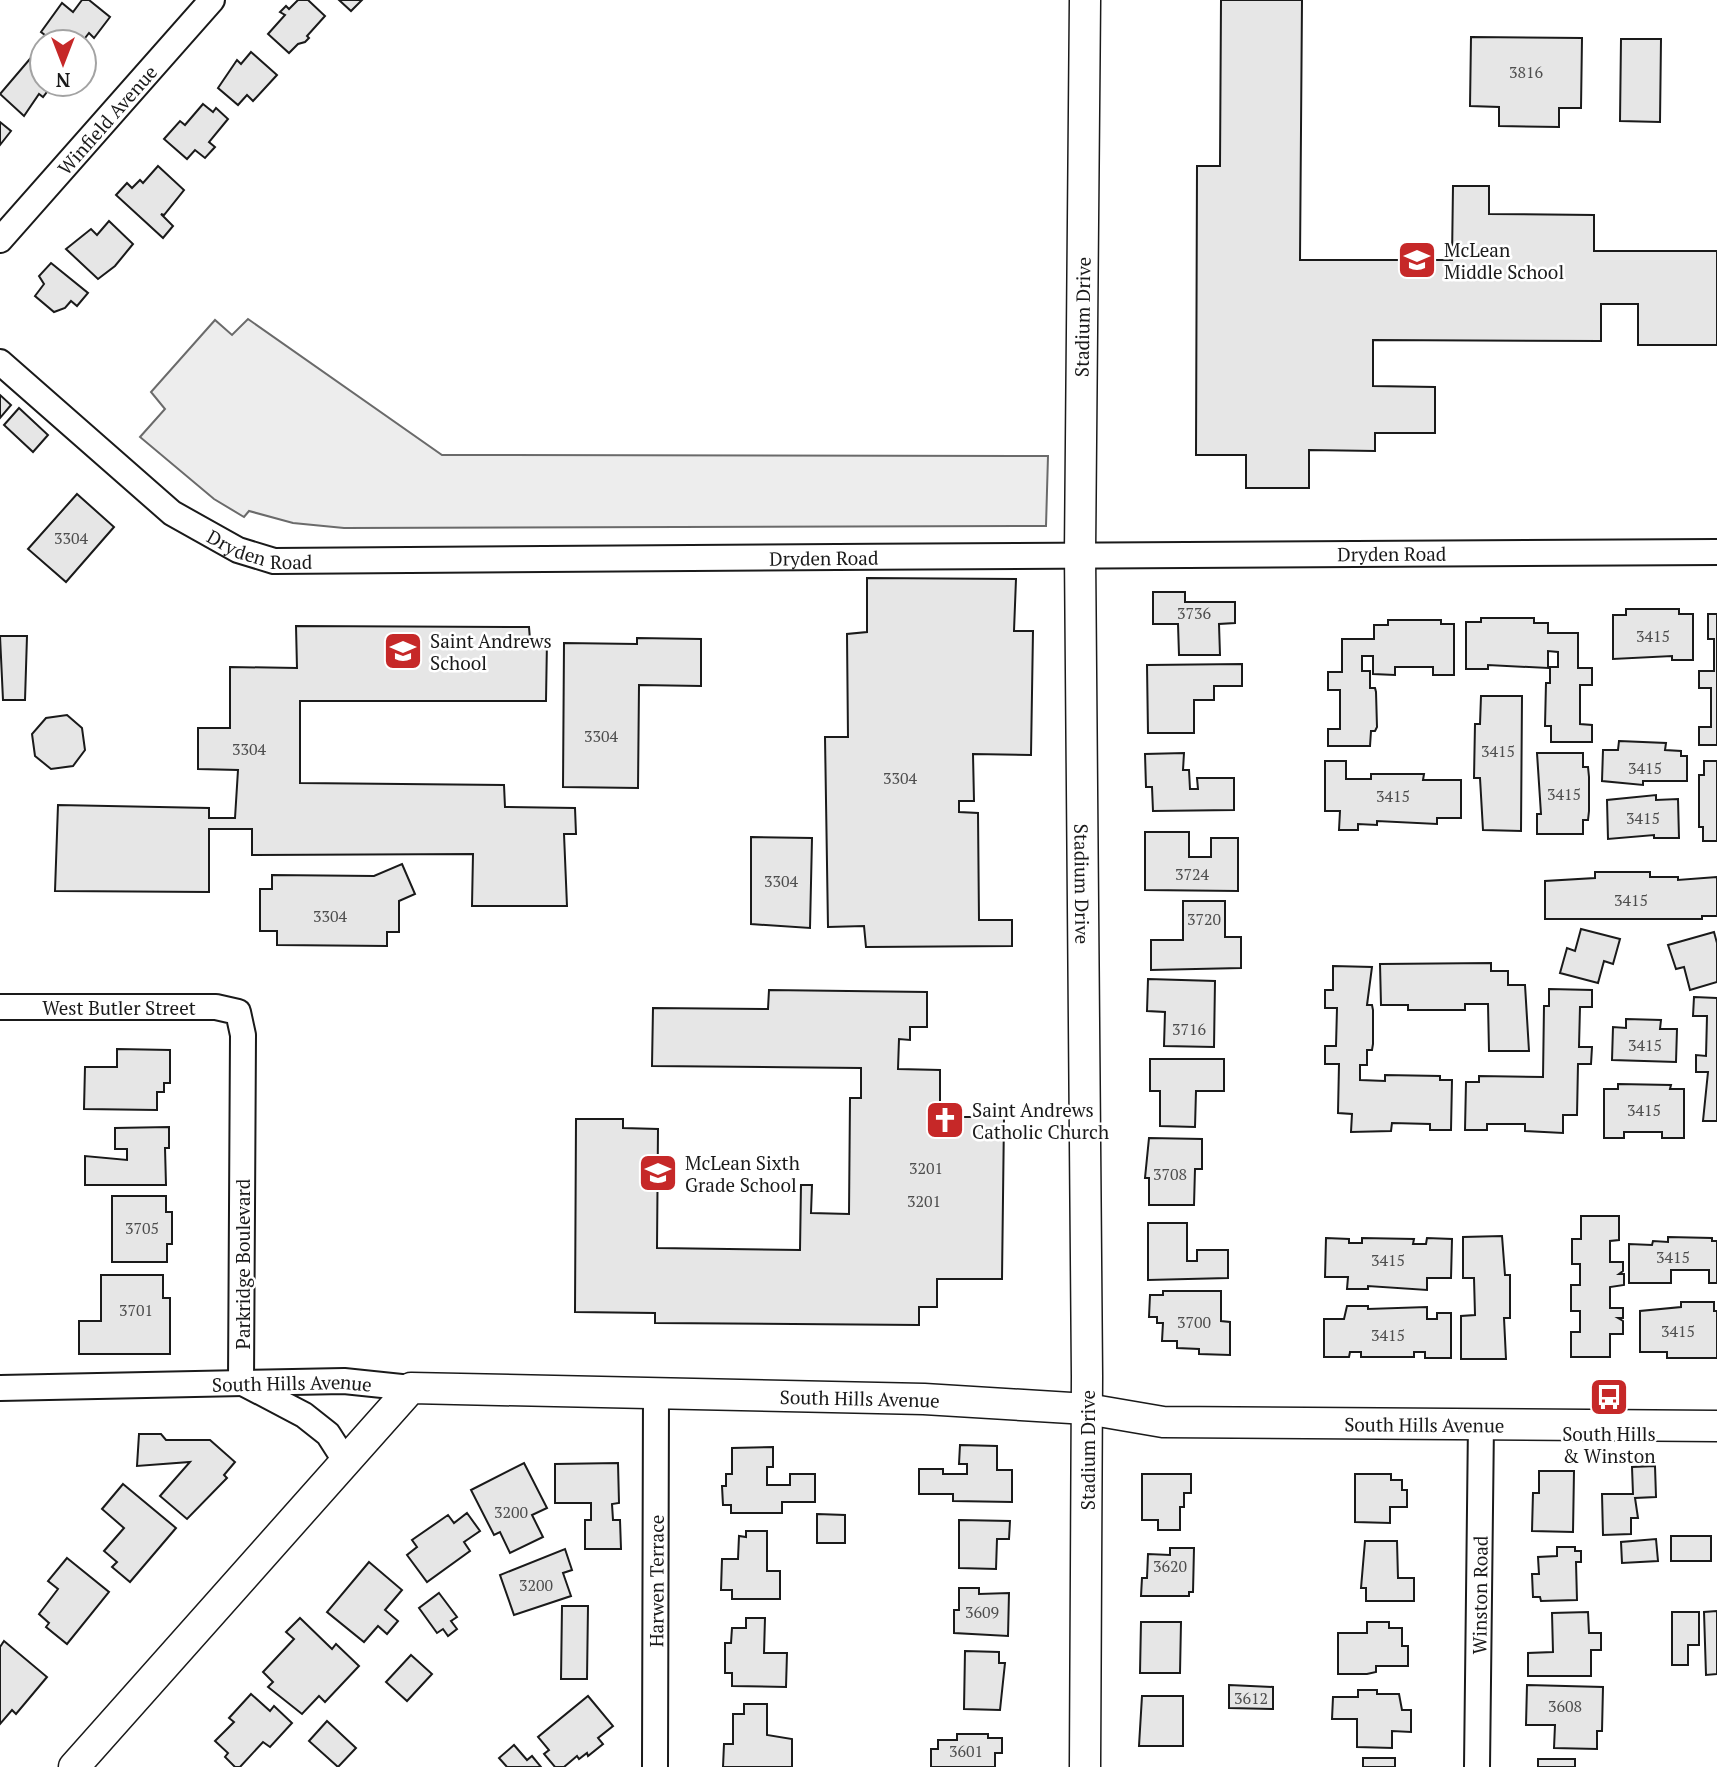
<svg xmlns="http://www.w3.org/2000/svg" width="1717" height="1767" viewBox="0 0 1717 1767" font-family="'PT Serif',serif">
  <rect width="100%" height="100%" fill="#fff"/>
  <!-- parking -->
  <polygon fill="#ededed" stroke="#6a6a6a" stroke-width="2" points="248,319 442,455 1048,456 1046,526 344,528 293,523 249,511 244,517 214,499 140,437 165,409 151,392 215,320 232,335"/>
  <!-- building -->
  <g fill="#e6e6e6" stroke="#1a1a1a" stroke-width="2">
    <polygon points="82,0 89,0 110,17 94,38 89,33 82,42 72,40 54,42 41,32 62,3 73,12"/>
    <polygon points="298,0 308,0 325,16 307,36 309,38 305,42 298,44 289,53 268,34 285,15 280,12 286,6 289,9"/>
    <polygon points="339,0 362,0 351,11"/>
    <polygon points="1221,0 1302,0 1300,260 1452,260 1453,186 1489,186 1489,214 1594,215 1594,251 1717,251 1717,345 1638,345 1638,304 1601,304 1601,341 1373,340 1373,386 1435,387 1435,433 1375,433 1375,451 1309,450 1309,488 1246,488 1246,455 1196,455 1197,166 1220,166"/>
    <polygon points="1471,37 1582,38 1581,108 1559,108 1559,127 1499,126 1499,107 1470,106"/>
    <polygon points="1621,39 1661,39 1660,122 1620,121"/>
    <polygon points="251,52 277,75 253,101 247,95 238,105 218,88 237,60 241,64"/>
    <polygon points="35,53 42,59 42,84 53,84 43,97 39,94 24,116 0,94"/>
    <polygon points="203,104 213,112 216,108 228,119 209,142 215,147 205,158 195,150 187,159 164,139 180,121 185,125"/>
    <polygon points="0,122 11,131 0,145"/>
    <polygon points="158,166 184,190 164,215 161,214 173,226 163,238 116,195 127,183 132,188 140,180 143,183"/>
    <polygon points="109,221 133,244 115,266 98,279 66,249 91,229 97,235"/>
    <polygon points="51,263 88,293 77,306 71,301 65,308 54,312 35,296 44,284 39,276"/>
    <polygon points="0,395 11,405 0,418"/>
    <polygon points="19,408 48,435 33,452 4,425"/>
    <polygon points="77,494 114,527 66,582 28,549"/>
    <polygon points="867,578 1016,579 1014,631 1033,631 1031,755 973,754 974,801 959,801 959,812 978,813 979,920 1012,920 1012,946 866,947 864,926 828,927 825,737 848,737 847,634 867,632"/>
    <polygon points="1153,592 1185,592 1185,602 1235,602 1235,623 1219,624 1220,655 1179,655 1178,624 1153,624"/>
    <polygon points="1626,609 1679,609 1679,614 1693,614 1693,660 1672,660 1672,656 1613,659 1613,615 1626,615"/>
    <polygon points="1708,614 1717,614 1717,745 1699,745 1699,727 1711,727 1711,688 1699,688 1699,671 1714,671 1714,639 1708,639"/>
    <polygon points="1481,618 1534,618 1534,623 1548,623 1548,633 1578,633 1578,668 1592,668 1592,685 1580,685 1580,724 1592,725 1592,742 1551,742 1551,726 1545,726 1546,683 1550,683 1550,667 1558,667 1558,652 1548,651 1548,668 1488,665 1488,669 1466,669 1466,622 1481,622"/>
    <polygon points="1388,620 1441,620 1441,624 1454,624 1454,675 1433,675 1433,667 1395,667 1395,675 1373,674 1373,656 1362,656 1362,671 1370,671 1370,688 1375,688 1376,692 1377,727 1375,731 1371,731 1370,746 1328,746 1328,729 1340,729 1340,690 1328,690 1328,672 1342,672 1342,639 1374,639 1374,625 1388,625"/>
    <polygon points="296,626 529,627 530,640 547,640 546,701 300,701 300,783 504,785 505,807 575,808 576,834 564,834 567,906 472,906 473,854 252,855 252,829 209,829 209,892 55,891 58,805 209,808 209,818 235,818 238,770 198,769 198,728 230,728 230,667 297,668"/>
    <polygon points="0,636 27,636 25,700 3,700"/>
    <polygon points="637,638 701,639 701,686 639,685 638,788 563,787 564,643 637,644"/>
    <polygon points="1242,664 1242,686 1214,686 1214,700 1194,700 1194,733 1148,733 1147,665"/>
    <polygon points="1481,696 1522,696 1521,831 1483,830 1480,778 1474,778 1475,724 1480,724"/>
    <polygon points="67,715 82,728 85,750 73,766 51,769 35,756 32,734 46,718"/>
    <polygon points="1619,741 1666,743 1665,750 1681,751 1681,756 1687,756 1687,781 1643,781 1643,785 1602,781 1603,750 1618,750"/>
    <polygon points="1184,753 1183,770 1189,770 1190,789 1198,789 1197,778 1234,778 1234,810 1153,811 1152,787 1146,787 1145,754"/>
    <polygon points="1537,753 1583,753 1583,767 1588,767 1589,777 1589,811 1588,820 1583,820 1583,834 1537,834 1537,814 1541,814"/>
    <polygon points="1325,761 1346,761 1346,779 1371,779 1371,774 1424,774 1423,780 1461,780 1461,818 1437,818 1437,824 1377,821 1377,825 1358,824 1358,830 1339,830 1340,811 1325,811"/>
    <polygon points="1704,761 1717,761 1717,841 1703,841 1703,827 1699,827 1699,775 1704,775"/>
    <polygon points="1656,795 1656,800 1678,799 1679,838 1654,838 1654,835 1608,839 1607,800"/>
    <polygon points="1145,832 1189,832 1189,857 1211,857 1211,838 1238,838 1238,891 1145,890"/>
    <polygon points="751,837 812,838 810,928 751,924"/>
    <polygon points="402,864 415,894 399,901 399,932 387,932 387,946 277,945 277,931 260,931 260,889 272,889 272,875 374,876"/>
    <polygon points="1595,872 1650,872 1650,877 1678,877 1678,880 1717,877 1717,916 1702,916 1702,919 1545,919 1545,881 1595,878"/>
    <polygon points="1183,901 1225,901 1225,937 1241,937 1241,968 1151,970 1151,940 1183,940"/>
    <polygon points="1581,929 1620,939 1613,964 1604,961 1598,983 1560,973 1567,948 1575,951"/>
    <polygon points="1714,932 1717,943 1717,982 1690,990 1684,967 1676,969 1668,945"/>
    <polygon points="1491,963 1491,971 1508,971 1508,985 1525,985 1529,1051 1489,1051 1488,1004 1465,1004 1465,1010 1408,1010 1408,1005 1381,1005 1380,964"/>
    <polygon points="1333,966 1372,967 1367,1005 1372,1005 1373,1010 1373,1044 1372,1050 1367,1050 1367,1065 1360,1065 1360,1080 1385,1081 1385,1075 1440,1076 1440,1080 1452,1080 1451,1130 1430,1130 1430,1124 1392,1123 1391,1131 1351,1132 1352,1114 1338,1113 1339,1064 1325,1064 1325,1046 1336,1046 1337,1008 1325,1008 1325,990 1333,990"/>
    <polygon points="1148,979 1215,981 1214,1047 1164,1046 1165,1012 1147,1011"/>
    <polygon points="1549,989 1592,990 1592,1007 1580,1007 1579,1047 1592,1047 1591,1064 1578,1064 1577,1115 1563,1115 1563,1133 1525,1131 1525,1124 1487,1124 1487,1130 1465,1130 1466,1082 1479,1082 1479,1076 1543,1077 1544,1006 1549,1006"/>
    <polygon points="769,990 927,992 927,1027 910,1027 910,1040 899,1039 898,1069 940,1070 940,1117 1004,1117 1002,1279 937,1279 937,1307 919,1307 919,1325 655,1323 655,1313 575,1312 576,1119 623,1119 623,1128 658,1129 657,1248 800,1250 801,1185 812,1185 811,1213 849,1214 850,1098 861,1098 861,1068 652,1066 653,1008 768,1009"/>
    <polygon points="1694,997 1717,998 1717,1121 1703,1121 1708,1072 1696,1072 1696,1055 1706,1056 1707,1016 1693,1016"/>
    <polygon points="1626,1019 1661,1020 1660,1029 1677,1029 1676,1062 1612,1060 1613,1027 1626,1028"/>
    <polygon points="117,1049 170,1050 170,1083 164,1083 164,1092 157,1092 157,1110 84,1109 85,1067 117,1067"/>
    <polygon points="1150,1059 1224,1059 1224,1091 1196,1091 1195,1127 1160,1126 1160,1091 1150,1091"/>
    <polygon points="1618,1084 1671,1085 1670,1089 1684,1089 1684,1138 1662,1138 1662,1132 1624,1132 1624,1138 1604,1138 1604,1089 1618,1089"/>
    <polygon points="169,1127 169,1148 165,1148 166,1185 85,1185 85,1156 127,1160 127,1149 115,1149 115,1128"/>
    <polygon points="1149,1138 1202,1139 1202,1169 1195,1169 1194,1205 1149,1205 1149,1178 1145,1178"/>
    <polygon points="112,1196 166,1196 166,1212 172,1212 172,1244 167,1244 167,1262 112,1262"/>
    <polygon points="1581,1216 1619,1216 1619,1240 1610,1241 1610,1262 1623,1262 1623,1271 1619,1274 1624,1274 1624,1285 1610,1287 1610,1308 1623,1308 1623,1318 1618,1318 1623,1321 1623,1334 1610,1334 1610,1357 1571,1357 1571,1332 1580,1332 1580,1311 1571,1311 1571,1285 1580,1285 1580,1264 1572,1264 1572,1239 1581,1239"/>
    <polygon points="1148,1223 1187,1223 1187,1261 1197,1261 1197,1250 1228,1250 1228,1278 1148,1280"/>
    <polygon points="1502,1236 1505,1275 1510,1275 1510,1318 1504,1318 1506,1359 1461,1359 1461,1316 1475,1315 1474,1278 1463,1278 1463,1237"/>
    <polygon points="1668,1237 1712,1238 1712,1241 1717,1241 1717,1283 1709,1283 1709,1270 1671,1270 1671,1283 1629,1283 1629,1244 1652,1245 1653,1241 1668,1242"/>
    <polygon points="1326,1238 1349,1239 1349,1243 1362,1243 1362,1238 1414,1239 1413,1244 1426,1244 1427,1238 1452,1239 1451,1278 1427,1278 1427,1290 1368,1286 1368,1289 1347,1289 1348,1277 1325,1277"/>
    <polygon points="101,1275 163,1275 163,1298 170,1298 170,1354 79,1354 79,1321 101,1321"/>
    <polygon points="1163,1291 1221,1291 1221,1321 1230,1322 1230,1355 1199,1354 1199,1349 1177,1348 1177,1341 1162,1341 1163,1323 1157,1323 1157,1317 1149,1317 1150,1295 1163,1295"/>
    <polygon points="1681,1302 1714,1302 1714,1311 1717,1311 1717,1358 1667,1358 1667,1352 1640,1352 1640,1311 1681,1307"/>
    <polygon points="1347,1306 1368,1306 1368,1309 1427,1307 1427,1319 1437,1319 1437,1313 1451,1313 1451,1358 1425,1358 1425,1352 1414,1352 1414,1357 1361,1357 1361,1352 1350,1352 1349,1357 1324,1357 1324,1319 1344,1319"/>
    <polygon points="139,1434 161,1434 166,1440 210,1440 235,1462 224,1475 227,1478 187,1519 160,1496 190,1462 137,1466"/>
    <polygon points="960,1445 997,1446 997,1470 1012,1470 1012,1502 953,1501 953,1494 919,1494 919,1469 943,1469 943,1474 967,1474 967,1464 959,1464"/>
    <polygon points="773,1447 773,1467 767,1467 767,1485 790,1485 790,1474 815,1474 815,1502 782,1502 782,1513 731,1513 731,1505 723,1505 722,1486 726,1486 726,1474 732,1474 732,1448"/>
    <polygon points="524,1463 547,1508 532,1515 543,1537 510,1553 500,1532 494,1535 471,1490"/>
    <polygon points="618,1463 619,1503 612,1504 613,1520 620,1520 621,1549 585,1549 585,1520 591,1520 591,1503 555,1503 555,1464"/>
    <polygon points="1655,1466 1656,1497 1635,1498 1638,1518 1631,1518 1631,1534 1603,1535 1602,1494 1633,1494 1632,1467"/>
    <polygon points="1539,1471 1574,1471 1573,1532 1532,1531 1533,1493 1539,1493"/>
    <polygon points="1142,1474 1191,1474 1191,1493 1184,1493 1184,1507 1180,1507 1180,1530 1158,1530 1158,1520 1142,1520"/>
    <polygon points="1355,1474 1391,1474 1391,1480 1402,1480 1402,1490 1407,1490 1407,1507 1390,1507 1390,1523 1355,1522"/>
    <polygon points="123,1484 176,1528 130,1582 112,1567 117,1562 104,1551 124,1528 102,1509"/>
    <polygon points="467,1513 480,1531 464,1542 470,1551 427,1582 407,1555 417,1547 412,1540 448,1515 454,1523"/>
    <polygon points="817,1514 845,1515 845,1543 817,1543"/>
    <polygon points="959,1520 1010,1521 1009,1539 997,1539 996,1569 959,1568"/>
    <polygon points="746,1531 767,1531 767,1571 780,1571 780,1599 732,1599 732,1590 721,1590 722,1559 738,1559 739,1536 746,1537"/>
    <rect x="1671" y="1536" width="40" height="25"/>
    <polygon points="1656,1539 1658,1561 1622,1563 1621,1542"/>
    <polygon points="1365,1541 1397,1541 1398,1578 1414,1578 1414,1601 1366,1601 1366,1588 1361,1588"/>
    <polygon points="1557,1547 1575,1547 1575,1551 1581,1551 1581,1562 1576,1562 1577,1600 1541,1601 1540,1597 1533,1597 1532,1574 1539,1574 1538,1557 1557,1556"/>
    <polygon points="1170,1548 1194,1548 1193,1592 1189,1592 1189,1596 1141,1596 1142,1578 1147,1578 1148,1554 1170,1555"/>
    <polygon points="565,1549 572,1570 563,1573 571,1596 514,1615 500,1575"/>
    <polygon points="67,1558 109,1592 67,1644 46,1627 49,1623 39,1614 58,1589 48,1581"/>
    <polygon points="369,1562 402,1590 385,1610 398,1621 387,1634 378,1626 364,1642 327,1612"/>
    <polygon points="959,1588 979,1588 979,1594 1009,1593 1008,1636 954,1633 954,1610 959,1610"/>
    <polygon points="439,1593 457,1617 451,1621 457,1629 448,1636 443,1629 437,1633 419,1608"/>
    <polygon points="562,1606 588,1606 587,1679 561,1679"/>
    <polygon points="1717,1611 1717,1674 1706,1675 1704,1612"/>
    <polygon points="1588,1612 1589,1633 1601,1633 1601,1650 1591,1650 1591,1676 1528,1676 1528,1653 1553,1652 1552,1613"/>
    <polygon points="1672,1612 1699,1612 1699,1645 1688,1645 1688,1665 1672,1665"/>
    <polygon points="300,1618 332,1649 336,1644 359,1666 325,1702 319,1696 302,1714 268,1687 273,1682 263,1672 294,1639 286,1632"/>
    <polygon points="746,1618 765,1618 764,1653 787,1653 786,1687 732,1686 732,1673 725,1673 725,1643 731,1643 732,1628 746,1628"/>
    <polygon points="1141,1622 1181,1622 1180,1673 1140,1673"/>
    <polygon points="1367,1622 1389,1622 1389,1628 1402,1628 1402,1646 1408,1646 1408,1666 1376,1666 1376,1672 1367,1674 1338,1674 1338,1633 1367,1633"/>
    <polygon points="4,1641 47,1677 16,1714 12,1710 0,1724 0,1647"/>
    <polygon points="965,1651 999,1652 999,1663 1005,1663 1000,1710 964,1709"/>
    <polygon points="411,1655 432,1674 407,1701 386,1682"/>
    <polygon points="1229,1685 1273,1687 1273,1709 1229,1708"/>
    <polygon points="1527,1685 1603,1687 1602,1731 1597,1731 1597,1749 1554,1748 1555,1725 1526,1725"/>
    <polygon points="1358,1690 1377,1690 1377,1694 1399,1694 1402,1710 1411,1710 1411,1732 1392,1731 1392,1748 1357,1747 1357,1719 1332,1719 1333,1697 1358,1697"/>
    <polygon points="251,1694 270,1711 274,1706 292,1723 270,1747 263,1742 240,1767 235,1767 225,1757 228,1753 215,1741 234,1722 229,1718"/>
    <polygon points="588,1696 613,1726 598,1738 603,1744 588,1756 587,1753 579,1759 577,1756 564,1767 555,1767 544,1754 549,1750 538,1737"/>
    <polygon points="1142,1696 1183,1696 1183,1746 1139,1746"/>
    <polygon points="744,1704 767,1704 767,1735 792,1739 792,1767 723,1767 724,1744 733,1744 733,1714 744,1714"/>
    <polygon points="327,1721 356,1748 338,1767 309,1741"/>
    <polygon points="957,1734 988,1734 988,1738 1002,1738 1002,1753 995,1753 995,1767 931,1767 931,1749 938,1749 938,1740 957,1740"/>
    <polygon points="514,1745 527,1760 532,1756 541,1767 507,1767 499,1758"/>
    <rect x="1363" y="1758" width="32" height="9"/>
    <rect x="1538" y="1759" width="37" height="8"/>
  </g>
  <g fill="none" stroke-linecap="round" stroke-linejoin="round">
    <!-- minor casing -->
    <g stroke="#1a1a1a" stroke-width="28">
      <g id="minor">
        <path id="s1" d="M0,240L212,0"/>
        <path id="s2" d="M0,362L172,513L238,550L274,561C755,559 1236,552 1717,552"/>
        <path id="s3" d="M0,1007H216L238,1012L243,1035L241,1382"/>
        <polyline points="241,1382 304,1415 328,1434 346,1462"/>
        <path id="s4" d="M0,1388L344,1381L411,1388"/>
        <path id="s5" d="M655,1767L656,1394"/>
        <path id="s6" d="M1477,1767L1481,1423"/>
      </g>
    </g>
    <!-- tertiary casing -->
    <g stroke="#1a1a1a" stroke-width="33">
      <g id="tertiary">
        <path id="s7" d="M1085,0L1080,553L1087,1376L1085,1767"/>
        <path id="s8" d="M74,1767L411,1388L924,1399L1087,1409L1163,1422L1717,1426"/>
      </g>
    </g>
    <!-- minor -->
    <use href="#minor" stroke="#fff" stroke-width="24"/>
    <!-- tertiary -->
    <use href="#tertiary" stroke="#fff" stroke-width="30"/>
  </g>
  <!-- icons -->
  <defs>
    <g id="school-square" transform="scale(2.0125)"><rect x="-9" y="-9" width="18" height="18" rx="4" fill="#c62828" stroke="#fff"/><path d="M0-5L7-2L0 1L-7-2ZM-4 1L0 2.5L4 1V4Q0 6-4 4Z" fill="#fff"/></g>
    <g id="church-square" transform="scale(2.0125)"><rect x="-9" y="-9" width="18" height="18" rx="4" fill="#c62828" stroke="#fff"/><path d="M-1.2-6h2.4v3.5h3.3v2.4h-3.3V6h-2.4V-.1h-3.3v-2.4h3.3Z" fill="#fff"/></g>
    <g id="bus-square" transform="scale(2.0125)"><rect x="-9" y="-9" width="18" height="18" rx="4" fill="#c62828" stroke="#fff"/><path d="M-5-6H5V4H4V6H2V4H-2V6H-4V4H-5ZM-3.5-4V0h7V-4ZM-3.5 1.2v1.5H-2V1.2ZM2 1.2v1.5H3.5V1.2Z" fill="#fff"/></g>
  </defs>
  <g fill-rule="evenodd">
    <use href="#school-square" x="1417" y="260"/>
    <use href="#school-square" x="403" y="651"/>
    <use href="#church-square" x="945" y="1120"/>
    <use href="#school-square" x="658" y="1173"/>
    <use href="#bus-square" x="1609" y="1397"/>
  </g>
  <g text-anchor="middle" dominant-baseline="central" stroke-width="5" stroke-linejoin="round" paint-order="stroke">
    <!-- number labels -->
    <g font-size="16" fill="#4d4d4d">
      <text x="1526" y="72">3816</text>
      <text x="71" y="538">3304</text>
      <text x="1194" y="613">3736</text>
      <text x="1653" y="636">3415</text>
      <text x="601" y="736">3304</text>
      <text x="249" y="749">3304</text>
      <text x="1498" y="751">3415</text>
      <text x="1645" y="768">3415</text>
      <text x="900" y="778">3304</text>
      <text x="1564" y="794">3415</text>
      <text x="1393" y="796">3415</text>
      <text x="1643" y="818">3415</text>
      <text x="1192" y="874">3724</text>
      <text x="781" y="881">3304</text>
      <text x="1631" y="900">3415</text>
      <text x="330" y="916">3304</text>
      <text x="1204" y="919">3720</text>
      <text x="1189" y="1029">3716</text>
      <text x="1645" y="1045">3415</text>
      <text x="1644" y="1110">3415</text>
      <text x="926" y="1168">3201</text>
      <text x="1170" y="1174">3708</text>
      <text x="924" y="1201">3201</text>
      <text x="142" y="1228">3705</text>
      <text x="1673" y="1257">3415</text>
      <text x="1388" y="1260">3415</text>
      <text x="136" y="1310">3701</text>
      <text x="1194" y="1322">3700</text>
      <text x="1678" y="1331">3415</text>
      <text x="1388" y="1335">3415</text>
      <text x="511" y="1512">3200</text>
      <text x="1170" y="1566">3620</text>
      <text x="536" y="1585">3200</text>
      <text x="982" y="1612">3609</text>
      <text x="1251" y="1698">3612</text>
      <text x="1565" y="1706">3608</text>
      <text x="966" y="1751">3601</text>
    </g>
    <!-- street labels -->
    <g font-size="19" fill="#1a1a1a" stroke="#fff">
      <text stroke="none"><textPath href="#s1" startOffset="161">Winfield Avenue</textPath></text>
      <text transform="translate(1082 317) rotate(-89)">Stadium Drive</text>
      <text stroke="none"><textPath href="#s2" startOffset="326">Dryden Road</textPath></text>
      <text stroke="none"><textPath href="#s2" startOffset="1460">Dryden Road</textPath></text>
      <text stroke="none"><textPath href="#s2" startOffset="892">Dryden Road</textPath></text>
      <text stroke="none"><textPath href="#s7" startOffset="884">Stadium Drive</textPath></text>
      <text stroke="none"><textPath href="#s3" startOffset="119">West Butler Street</textPath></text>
      <text transform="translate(242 1264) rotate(-90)">Parkridge Boulevard</text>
      <text stroke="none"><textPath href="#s4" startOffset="292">South Hills Avenue</textPath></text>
      <text stroke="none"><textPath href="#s8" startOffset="956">South Hills Avenue</textPath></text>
      <text stroke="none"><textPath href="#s8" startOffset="1522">South Hills Avenue</textPath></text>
      <text transform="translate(1087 1450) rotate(-90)">Stadium Drive</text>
      <text stroke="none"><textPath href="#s5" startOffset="186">Harwen Terrace</textPath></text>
      <text stroke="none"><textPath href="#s6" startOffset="172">Winston Road</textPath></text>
    </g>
    <!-- poi labels -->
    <g font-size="19" fill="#1a1a1a" stroke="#fff" text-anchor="start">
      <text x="1444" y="249">McLean<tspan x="1444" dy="22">Middle School</tspan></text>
      <text x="430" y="640">Saint Andrews<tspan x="430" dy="22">School</tspan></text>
      <text x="972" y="1109">Saint Andrews<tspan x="972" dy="22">Catholic Church</tspan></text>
      <text x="685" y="1162">McLean Sixth<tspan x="685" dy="22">Grade School</tspan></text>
      <text x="1609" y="1433" text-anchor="middle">South Hills<tspan x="1609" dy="22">&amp; Winston</tspan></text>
    </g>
  </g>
  <!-- north arrow -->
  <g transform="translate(63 63) rotate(180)"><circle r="33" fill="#ffffff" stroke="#a3a3a3" stroke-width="2"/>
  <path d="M0-5L12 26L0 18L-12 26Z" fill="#c62828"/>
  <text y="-10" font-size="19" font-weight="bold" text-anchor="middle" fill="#1a1a1a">N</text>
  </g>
</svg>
